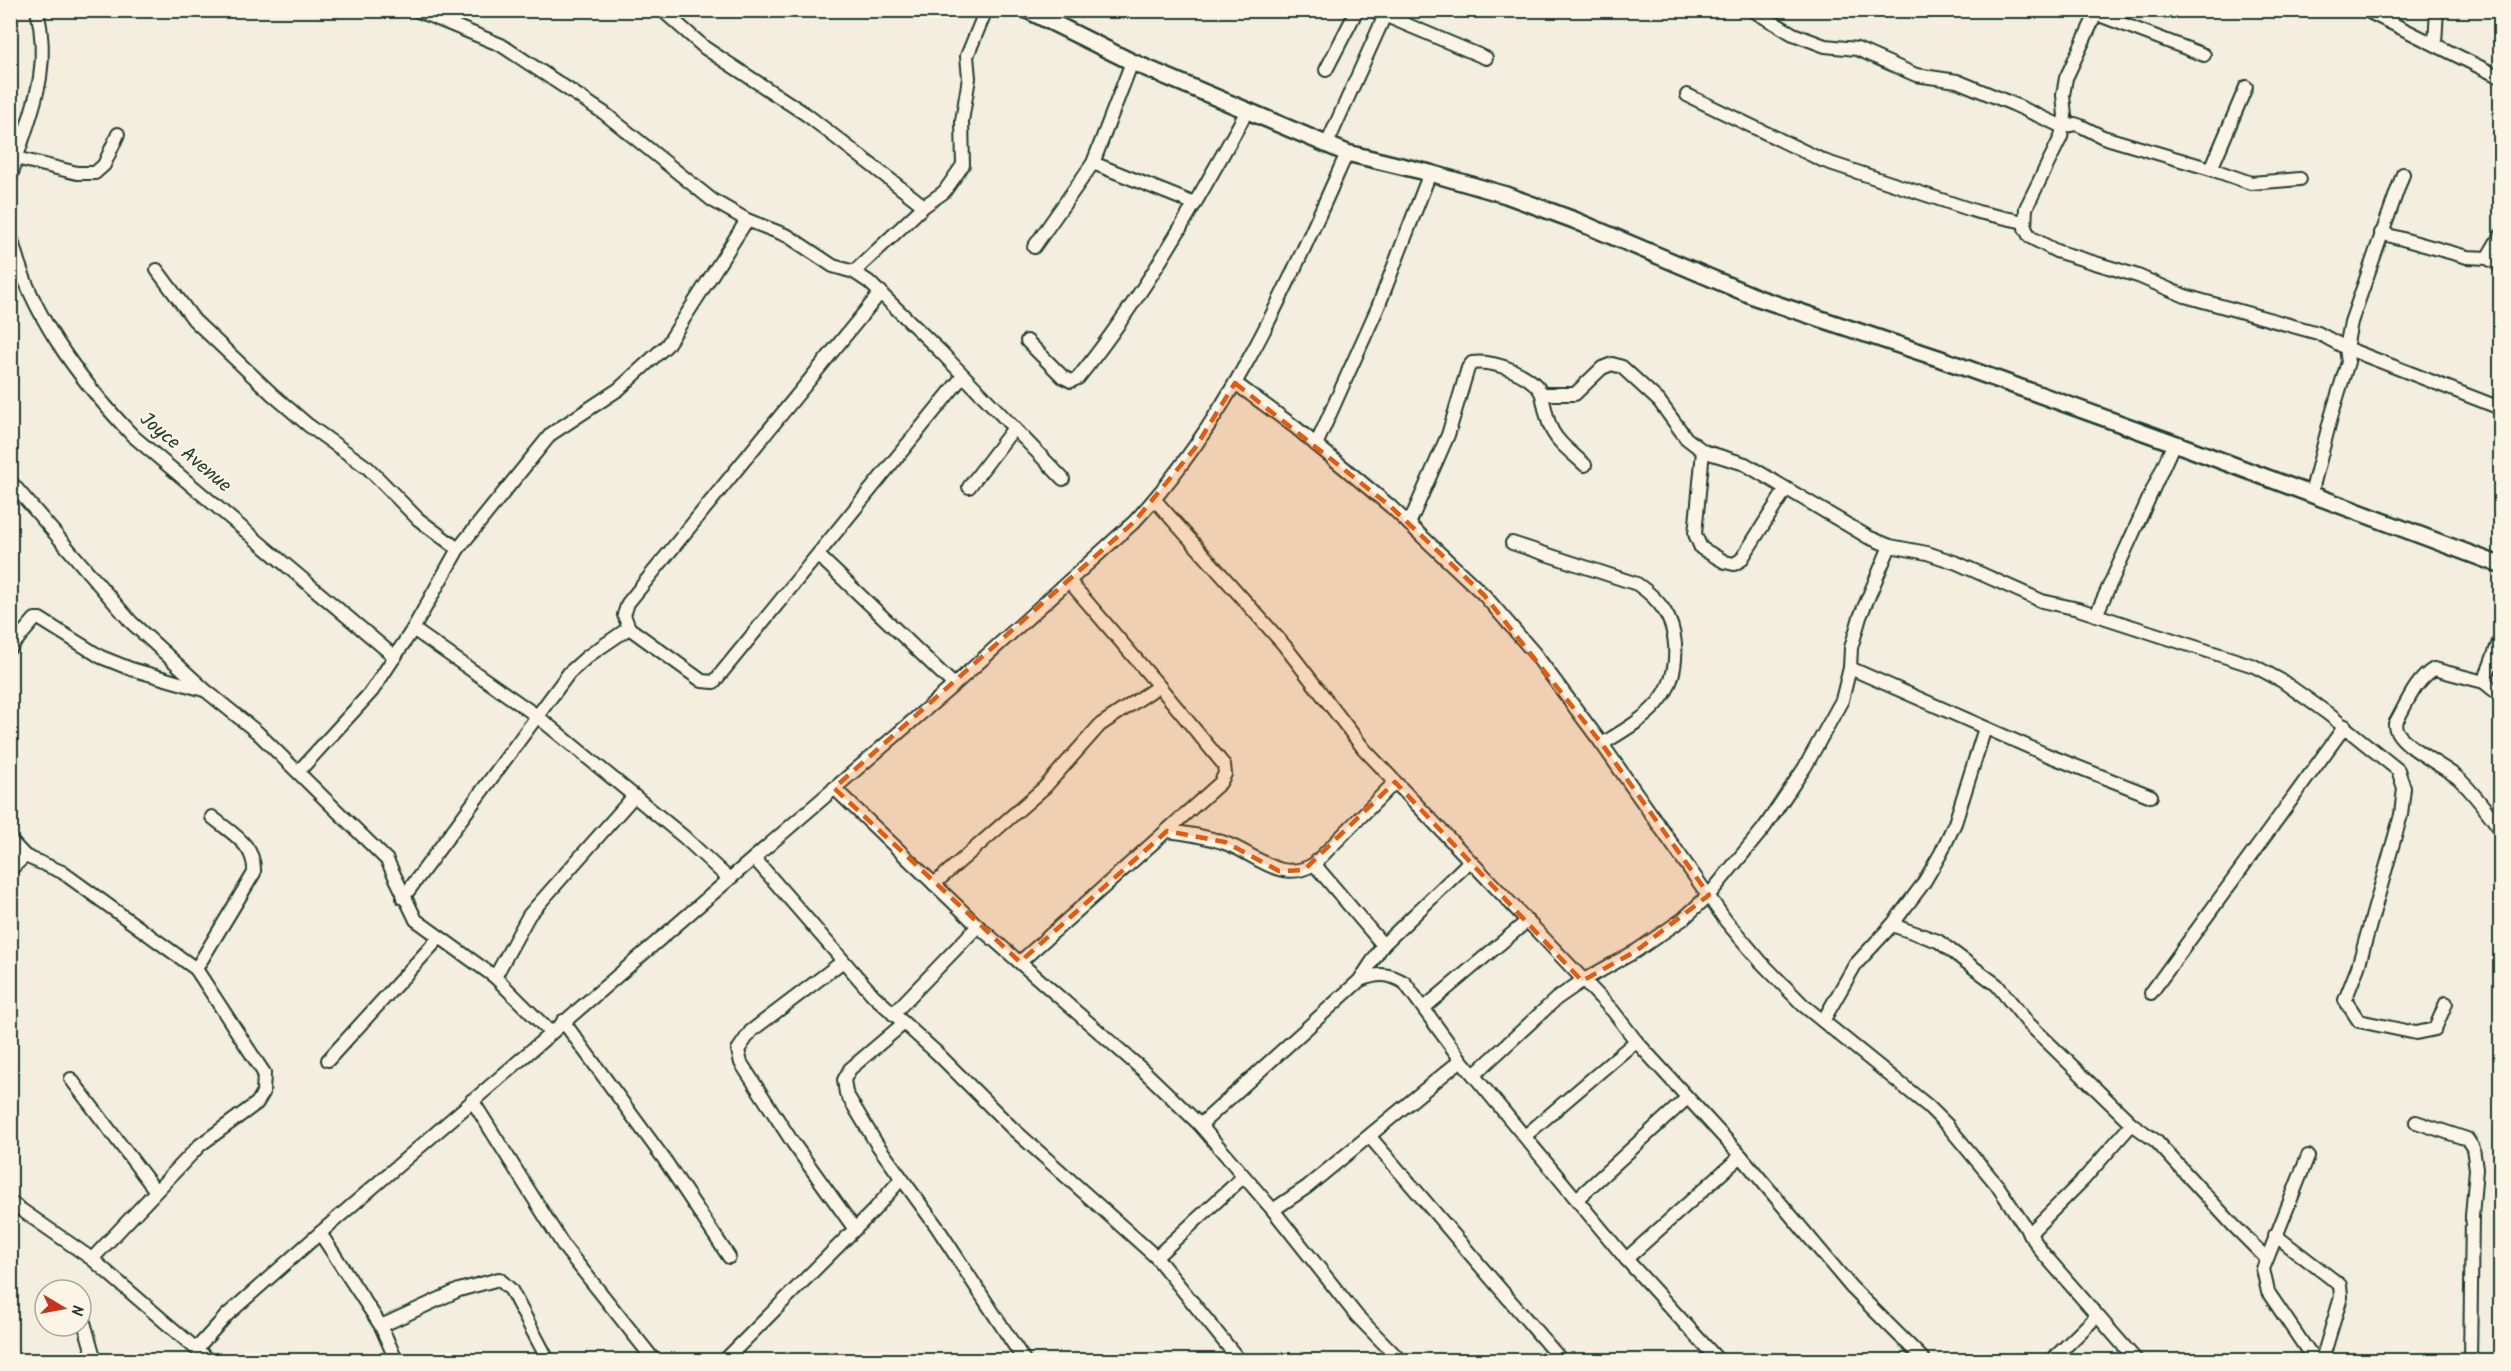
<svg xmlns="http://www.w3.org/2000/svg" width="2511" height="1371" viewBox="0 0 2511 1371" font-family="Kalam,sans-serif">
  <rect width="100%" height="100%" fill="#f3eede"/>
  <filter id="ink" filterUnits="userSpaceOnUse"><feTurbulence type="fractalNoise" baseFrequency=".0167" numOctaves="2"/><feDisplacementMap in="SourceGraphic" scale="12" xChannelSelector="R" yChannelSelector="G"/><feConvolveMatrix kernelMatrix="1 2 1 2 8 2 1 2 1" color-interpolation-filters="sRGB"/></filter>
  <g filter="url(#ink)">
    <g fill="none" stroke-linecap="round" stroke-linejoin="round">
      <!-- minor casing -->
      <g stroke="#1f3d34" stroke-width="16">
        <g id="minor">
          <polyline points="416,10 501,45 604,113 712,200 747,220 788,236 833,266 854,272 869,282 940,351 1063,479"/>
          <polyline points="662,10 705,48 807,115 924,206"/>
          <polyline points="1372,10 1486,58"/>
          <polyline points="1752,10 1793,34 1825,46 1857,49 1916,75 1957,81 2013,104 2063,127 2075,124 2081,126 2103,137 2211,169 2251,183 2300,179"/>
          <polyline points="2086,10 2204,55"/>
          <polyline points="2365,10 2500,77"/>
          <polyline points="2095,16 2066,78 2063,95 2065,116 2061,137 2026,208 2025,228 2030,237 2056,251 2138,276 2185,296 2318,333 2346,348 2500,408"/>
          <polyline points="2435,43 2437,10"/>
          <polyline points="1326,70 1357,10"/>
          <polyline points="1687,95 1824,161 1978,212 2024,222"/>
          <polyline points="1327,144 1385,15"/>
          <polyline points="16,158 77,173 95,173 104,165 118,134"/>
          <polyline points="1093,163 1195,204"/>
          <polyline points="2211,169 2246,87"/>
          <path d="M10,180C27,117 53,79 37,10"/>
          <path d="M10,232C27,311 78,378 133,436L395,657"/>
          <polyline points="2381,233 2467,257 2487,258 2500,265"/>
          <polyline points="1034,247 1093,163 1132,62"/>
          <polyline points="2487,258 2500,236"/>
          <polyline points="157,270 194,320 272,394 308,425 368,468 418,519 458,549"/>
          <polyline points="854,272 924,206 944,192 963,165 962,121 969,78 967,56 986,10"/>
          <polyline points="881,292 628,603 624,615 629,628 702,681 714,682 963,376"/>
          <path d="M1027,341L1063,377L1071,381L1078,378C1144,296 1196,203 1247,111"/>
          <polyline points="1235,383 1295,427 1390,506 1484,595 1535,654 1602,744 1726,921 1761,962 1803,1005 1928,1106 1948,1126 1997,1185 2042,1252 2136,1360"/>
          <path d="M1542,394C1550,437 1553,436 1585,465"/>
          <polyline points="1316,445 1378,307 1430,173"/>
          <polyline points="1703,451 1695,534 1701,548 1725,562 1734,564 1741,560 1786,489"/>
          <polyline points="10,481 131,622 205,690 257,732 387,860 416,920 495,977 550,1032"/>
          <polyline points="969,487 1014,428"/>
          <polyline points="2311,494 2331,417 2348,362 2346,348 2351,322 2403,174"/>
          <polyline points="1155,500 1284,645 1364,749 1613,1011 1636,1041 1741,1156 1851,1287 1924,1360"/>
          <path d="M1409,524L1448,435L1468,368L1472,363C1494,360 1532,374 1542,394H1575L1602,368L1612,364L1622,367L1659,401L1686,438L1703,451L1745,464L1868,537L1890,546L1927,553L1957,563L2042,601L2078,609L2254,666L2282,681L2327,713L2398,770L2404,788L2401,815L2358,967L2345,1000L2359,1021L2416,1033L2435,1029L2446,1003"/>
          <path d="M1512,543L1637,584C1659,599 1673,617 1675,644C1679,699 1645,718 1602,744"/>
          <polyline points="818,555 954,685"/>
          <polyline points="2096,615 2174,443"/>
          <polyline points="413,629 537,716 684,837 729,879"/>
          <polyline points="2500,639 2484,682 2500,695"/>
          <polyline points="10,648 35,619 40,619 101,657 131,669 204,690"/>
          <polyline points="1850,668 2045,754 2151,796"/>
          <path d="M2484,682L2434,669C2415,680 2406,705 2395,724C2394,743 2443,765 2458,778C2473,792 2488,812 2500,829"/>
          <polyline points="299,771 372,691 413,629 458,549 551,434 619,389 667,345 747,220"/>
          <polyline points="834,788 978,926 1145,1072 1200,1125 1273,1210 1357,1316 1400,1360"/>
          <path d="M1167,831C1185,833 1204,836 1222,842C1255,852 1279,885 1314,864L1395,782"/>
          <polyline points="10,840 25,856 62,872 196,969 264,1073 263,1093 257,1103 200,1145 92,1259"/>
          <polyline points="754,858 873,995 937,1053 1012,1128 1156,1257 1239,1360"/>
          <polyline points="1314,864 1383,945"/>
          <polyline points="10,870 25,856"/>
          <polyline points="934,884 1045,787 1100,725 1159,686 1069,581"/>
          <polyline points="403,898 569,673 588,656 629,628"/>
          <polyline points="1892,925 1938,941 1997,985 2028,1023 2132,1124 2156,1141 2233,1225 2266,1258"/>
          <polyline points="842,962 751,1031 738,1050 741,1063 793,1143 854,1228"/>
          <polyline points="1020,962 1220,783 1225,774 1224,765 1159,686"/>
          <path d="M196,969L254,873C256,845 231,833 212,817"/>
          <polyline points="495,977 529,915 634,796"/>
          <polyline points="1360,980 1383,945 1469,862"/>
          <polyline points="2151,993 2345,726"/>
          <polyline points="1424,1008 1526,922"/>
          <polyline points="893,1014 978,926"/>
          <polyline points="563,1021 664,1159 729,1257"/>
          <polyline points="1823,1021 1855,965 1892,925 1923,884 1941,853 1955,823 1985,728"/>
          <polyline points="903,1024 850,1069 844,1080 846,1093 876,1143 937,1227 1024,1360"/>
          <polyline points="328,1060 439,938"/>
          <polyline points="1474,1075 1556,999 1582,981 1636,951 1683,919 1709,895 1764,828 1805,767 1842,700 1850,668 1851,648 1860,617 1890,546"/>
          <polyline points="71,1079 155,1190"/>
          <polyline points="472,1100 565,1248 654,1360"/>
          <polyline points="2416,1122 2467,1139 2473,1148 2476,1169 2472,1216 2470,1360"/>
          <path d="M1200,1125L1360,980C1378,973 1389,973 1405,983L1461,1060L1626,1259L1718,1360"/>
          <polyline points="1525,1136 1636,1041"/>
          <polyline points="1370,1137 1561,1360"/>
          <polyline points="2308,1156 2263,1269 2268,1292 2314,1360"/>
          <polyline points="1578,1198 1686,1099"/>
          <polyline points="10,1202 92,1259 209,1360"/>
          <polyline points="1273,1210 1307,1187 1461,1060"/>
          <polyline points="320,1233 381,1326 396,1360"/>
          <polyline points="2029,1234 2083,1180 2132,1124"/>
          <polyline points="2275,1235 2340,1285 2341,1297 2322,1360"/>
          <polyline points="1156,1257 1243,1177"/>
          <polyline points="1626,1259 1741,1156"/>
          <polyline points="81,1312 95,1360"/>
          <polyline points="381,1326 459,1290 499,1279 511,1290 548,1360"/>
          <path d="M197,1348L227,1315L320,1233L954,685L1134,522C1232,417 1289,282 1347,153"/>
          <polyline points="725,1360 874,1210 901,1179"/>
          <polyline points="2052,1360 2097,1316"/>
        </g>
      </g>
      <!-- major casing -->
      <g stroke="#1f3d34" stroke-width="20">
        <polyline id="major" points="1027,10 1132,62 1347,153 1430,173 1506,195 1574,220 1758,298 1938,358 2174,443 2500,565"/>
      </g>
      <!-- minor -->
      <use href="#minor" stroke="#fcf5e5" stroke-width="12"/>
      <!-- major -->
      <use href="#major" stroke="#fcf5e5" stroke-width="15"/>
    </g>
  </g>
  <!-- marked area -->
  <path fill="#e8590c" fill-opacity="0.2" stroke="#e8590c" stroke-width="4.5" stroke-dasharray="12 8" stroke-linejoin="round" d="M1235,383L1390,506L1484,595L1602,744L1709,895L1636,951L1582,981L1395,782L1304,870L1279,871L1225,842L1167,831L1020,962L834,788L1134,522L1195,448Z"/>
  <g text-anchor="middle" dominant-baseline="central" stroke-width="4.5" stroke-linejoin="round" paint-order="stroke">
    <!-- street labels -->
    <g font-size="20" fill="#1f3d34" stroke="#fcf5e5">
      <text transform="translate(185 453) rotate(40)">Joyce Avenue</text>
    </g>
  </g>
  <!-- margin -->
  <rect width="2511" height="1371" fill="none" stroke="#fcf5e5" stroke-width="36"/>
  <rect x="18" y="18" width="2475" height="1335" fill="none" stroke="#1f3d34" stroke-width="2" filter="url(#ink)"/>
  <!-- north arrow -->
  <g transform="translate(63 1308) rotate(100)"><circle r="28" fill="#fcf5e5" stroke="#a4ab9e" stroke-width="1.5"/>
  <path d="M0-4.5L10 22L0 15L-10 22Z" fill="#c8321e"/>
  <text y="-9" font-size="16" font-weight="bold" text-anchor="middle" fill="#1f3d34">N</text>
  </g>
</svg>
